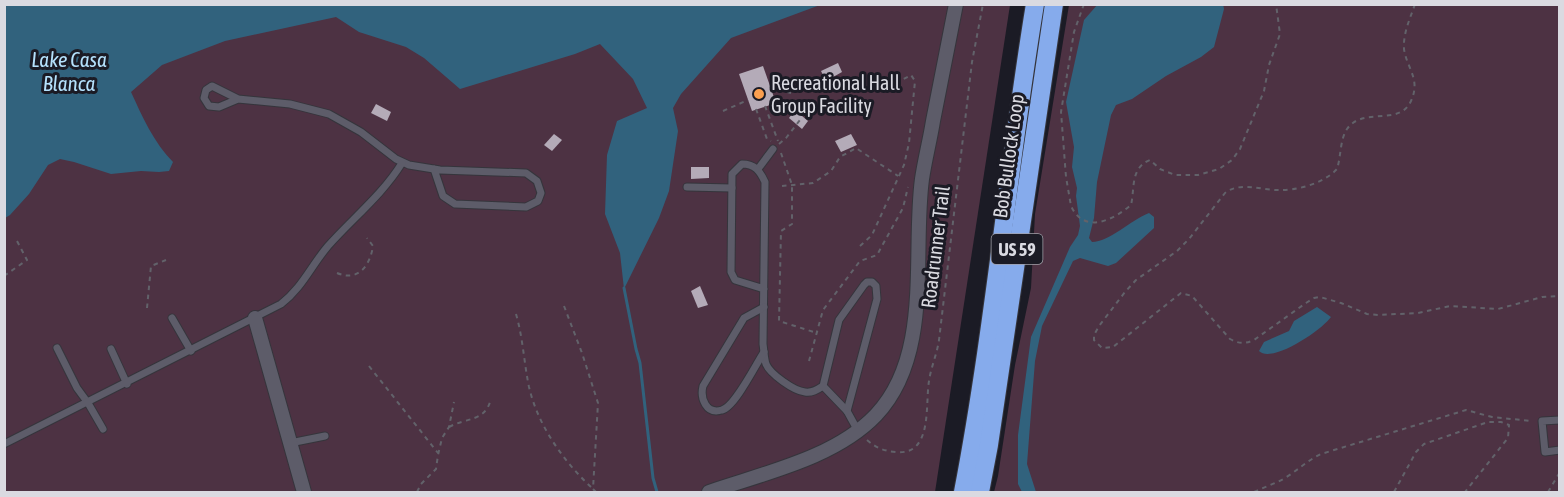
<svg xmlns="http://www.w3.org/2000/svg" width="1564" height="497" viewBox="0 0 1564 497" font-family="'Asap Condensed',sans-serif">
  <rect width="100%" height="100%" fill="#1b1b25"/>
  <!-- green -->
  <g fill="#4d3243">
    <polygon points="5,5 1010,5 935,492 5,492"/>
    <polygon points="1069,5 1559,5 1559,492 994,492 998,476 1015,365 1031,288 1035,214"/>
  </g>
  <!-- water -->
  <g fill="#31627d">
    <path d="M1098,4H1223L1224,9L1214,47L1201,57L1166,76L1132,99L1116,105L1111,115L1097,182L1094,218L1089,238L1092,242C1109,242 1131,220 1149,213L1154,217V228L1116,263L1108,266L1080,258L1073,261L1042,326L1035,361L1027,464L1036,492H1022L1018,484V435L1031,337L1070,247L1078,235L1080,226L1076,196L1077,188L1072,167L1074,147L1066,102L1084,20Z"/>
    <path d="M4,5L5,4L820,5L731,38L681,94L673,108L678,131L669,191L659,218L624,289L620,253L605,214L607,155L617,121L647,108L633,79L600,44L575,54L460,89L424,58L406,47L359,32L336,17L225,41L162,65L131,92C142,116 154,143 173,162L169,171L159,172L141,171L111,174L74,162L60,159L48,165L29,194L10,215L5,218Z"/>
    <path d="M1317,307L1331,317C1322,330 1272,364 1259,351L1264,342L1289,331L1294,321Z"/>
  </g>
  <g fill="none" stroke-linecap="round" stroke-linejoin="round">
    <!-- stream -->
    <polyline stroke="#31627d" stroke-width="3" points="624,288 636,349 640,363 653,478 657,492"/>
  </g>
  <!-- building -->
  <g fill="#b4abb8">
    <polygon points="838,63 842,72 826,81 821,71"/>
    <polygon points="763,66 776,103 752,111 739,74"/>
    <polygon points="376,104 391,112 387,121 371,113"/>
    <polygon points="795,110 808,121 802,129 789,118"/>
    <polygon points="554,134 562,140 552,151 544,145"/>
    <polygon points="851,134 857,145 841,152 835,141"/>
    <polygon points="691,167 709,167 709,178 691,179"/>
    <polygon points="700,286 708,305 698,308 691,291"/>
  </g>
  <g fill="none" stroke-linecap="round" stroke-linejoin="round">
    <!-- lane casing -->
    <g stroke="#35353c" stroke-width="9">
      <g id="lane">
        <polyline points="238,99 219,107 209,106 204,98 206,90 212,86 238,99 290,104 329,114 361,132 396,159 409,165 440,170 526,173 537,181 541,193 538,201 526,207 455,204 443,196 434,169"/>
        <polyline points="758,169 773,149"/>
        <polyline points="687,187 732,188"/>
        <path d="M764,289L735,280L731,272L732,174L742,164C755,164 760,171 765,182L763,344C764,350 764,358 766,364C770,374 794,391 805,392C812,393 817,390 823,386L839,320L864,285L867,282H872L876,286L877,299L847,411L858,431"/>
        <polyline points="172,318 191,351"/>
        <polyline points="57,348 77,388 88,403 103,429"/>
        <polyline points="111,349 127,384"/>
        <path d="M764,352C756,364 735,407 722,410C706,415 700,398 703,386L744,318L764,307"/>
        <polyline points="823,386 847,411"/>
        <polyline points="1560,420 1542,421 1545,452 1560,450"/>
        <polyline points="290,443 325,436"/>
        <path d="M4,444L281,304C302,288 311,266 328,246C352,219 383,194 402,163"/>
      </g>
    </g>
    <!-- street casing -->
    <g stroke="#35353c" stroke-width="16">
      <g id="street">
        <polyline points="255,318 304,492"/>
        <path d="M709,492C764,473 835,458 876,415C933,355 912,253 922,179C925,159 930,140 933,121C941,82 948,43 956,4"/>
      </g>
    </g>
    <!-- highway casing -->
    <g stroke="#35353c" stroke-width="20">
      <g id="highway">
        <path d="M963,492C994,331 1008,167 1035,4"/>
        <polyline points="980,492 989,445 1054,4"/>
      </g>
    </g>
    <!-- path -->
    <g stroke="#62626a" stroke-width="2" stroke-dasharray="4.5 4.5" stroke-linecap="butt">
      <path d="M1084,4L1074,32L1061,112L1066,177L1071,206C1084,234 1112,221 1131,205C1135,188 1130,168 1150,160L1160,169L1175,175H1198L1219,169L1232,160L1240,149L1264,91L1269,65L1280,34L1276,4"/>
      <path d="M1415,4C1410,19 1403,33 1404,49C1407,69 1421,79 1411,101C1399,127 1363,106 1347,129C1340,139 1341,157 1337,169C1323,184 1296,191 1276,190C1258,189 1239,182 1225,193L1189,239L1177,251L1136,280L1125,292L1099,326L1094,335V340L1102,348L1113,347L1181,293L1192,296L1230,339C1239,344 1245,344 1254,340L1306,303L1314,298L1320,297L1341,303L1367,314L1378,315L1418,313L1450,306L1498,309L1542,297L1560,296"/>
      <polyline points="770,87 791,93"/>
      <polyline points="765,106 778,141"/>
      <polyline points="756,109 767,139 771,141"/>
      <polyline points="723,111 748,100"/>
      <polyline points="779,144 786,138 800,120"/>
      <polyline points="781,153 792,185 792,224 781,231 779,321 817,333"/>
      <polyline points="782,186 813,183 831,171 840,157 856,148 898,176"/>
      <polyline points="860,246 872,235 904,165 909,143 915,81 911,75 900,81"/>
      <path d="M337,273C358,282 370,266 373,246L367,238"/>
      <polyline points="4,276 27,260 16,239"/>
      <polyline points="564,306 582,353 598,403 593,489 596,492"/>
      <polyline points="147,308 151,266 166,260"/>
      <path d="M516,314C523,338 524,363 529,387C538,426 564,462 593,489"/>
      <polyline points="809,361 823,310 860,261 877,255 903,208 908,187"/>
      <polyline points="369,366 438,453"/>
      <path d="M449,427C468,417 485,422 491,399"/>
      <path d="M867,440C876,448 884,451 896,452C933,456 925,405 929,381C931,367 937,354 939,340L972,62L983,4"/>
      <polyline points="417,492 421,484 436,469 438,455 442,438 449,427 454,402"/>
      <path d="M1254,492C1264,487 1275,484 1285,478C1298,470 1308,460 1321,454L1466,410L1492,417L1531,421"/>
      <polyline points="1394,492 1416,452 1424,444 1488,422 1501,422 1509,425 1508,438 1465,492"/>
      <polyline points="1548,492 1560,472"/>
    </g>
    <!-- lane -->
    <use href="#lane" stroke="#5d5c69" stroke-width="7"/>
    <!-- street -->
    <use href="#street" stroke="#5d5c69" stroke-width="14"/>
    <!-- highway -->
    <use href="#highway" stroke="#86abec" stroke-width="18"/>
  </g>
  <!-- markers -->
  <circle fill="#fa9f4f" stroke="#1b1b25" stroke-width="2" cx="759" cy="94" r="6"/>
  <g text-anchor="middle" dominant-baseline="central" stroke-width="6" stroke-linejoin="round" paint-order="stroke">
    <!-- shield labels -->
    <rect fill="#1b1b25" stroke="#a1a1a9" stroke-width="1.5" x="991.5" y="234" width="51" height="30" rx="4.5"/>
    <g font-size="18" font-weight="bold" fill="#dadae1">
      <text x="1017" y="249">US 59</text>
    </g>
    <!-- poi labels -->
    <g font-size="20" fill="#dadae1" stroke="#1b1b25" text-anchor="start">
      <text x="771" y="82">Recreational Hall<tspan x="771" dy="23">Group Facility</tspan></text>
    </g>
    <!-- street labels -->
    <g font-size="20" fill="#dadae1" stroke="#1b1b25">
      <text transform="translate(1008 156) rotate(-82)">Bob Bullock Loop</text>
      <text transform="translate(935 247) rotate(-83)">Roadrunner Trail</text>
    </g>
    <!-- water labels -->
    <g font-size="21" font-style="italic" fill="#b5e2fd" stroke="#1b1b25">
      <text x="69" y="59">Lake Casa<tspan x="69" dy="24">Blanca</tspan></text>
    </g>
  </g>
  <!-- border -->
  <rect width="1564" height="497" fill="none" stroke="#dadae1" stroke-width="12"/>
</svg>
